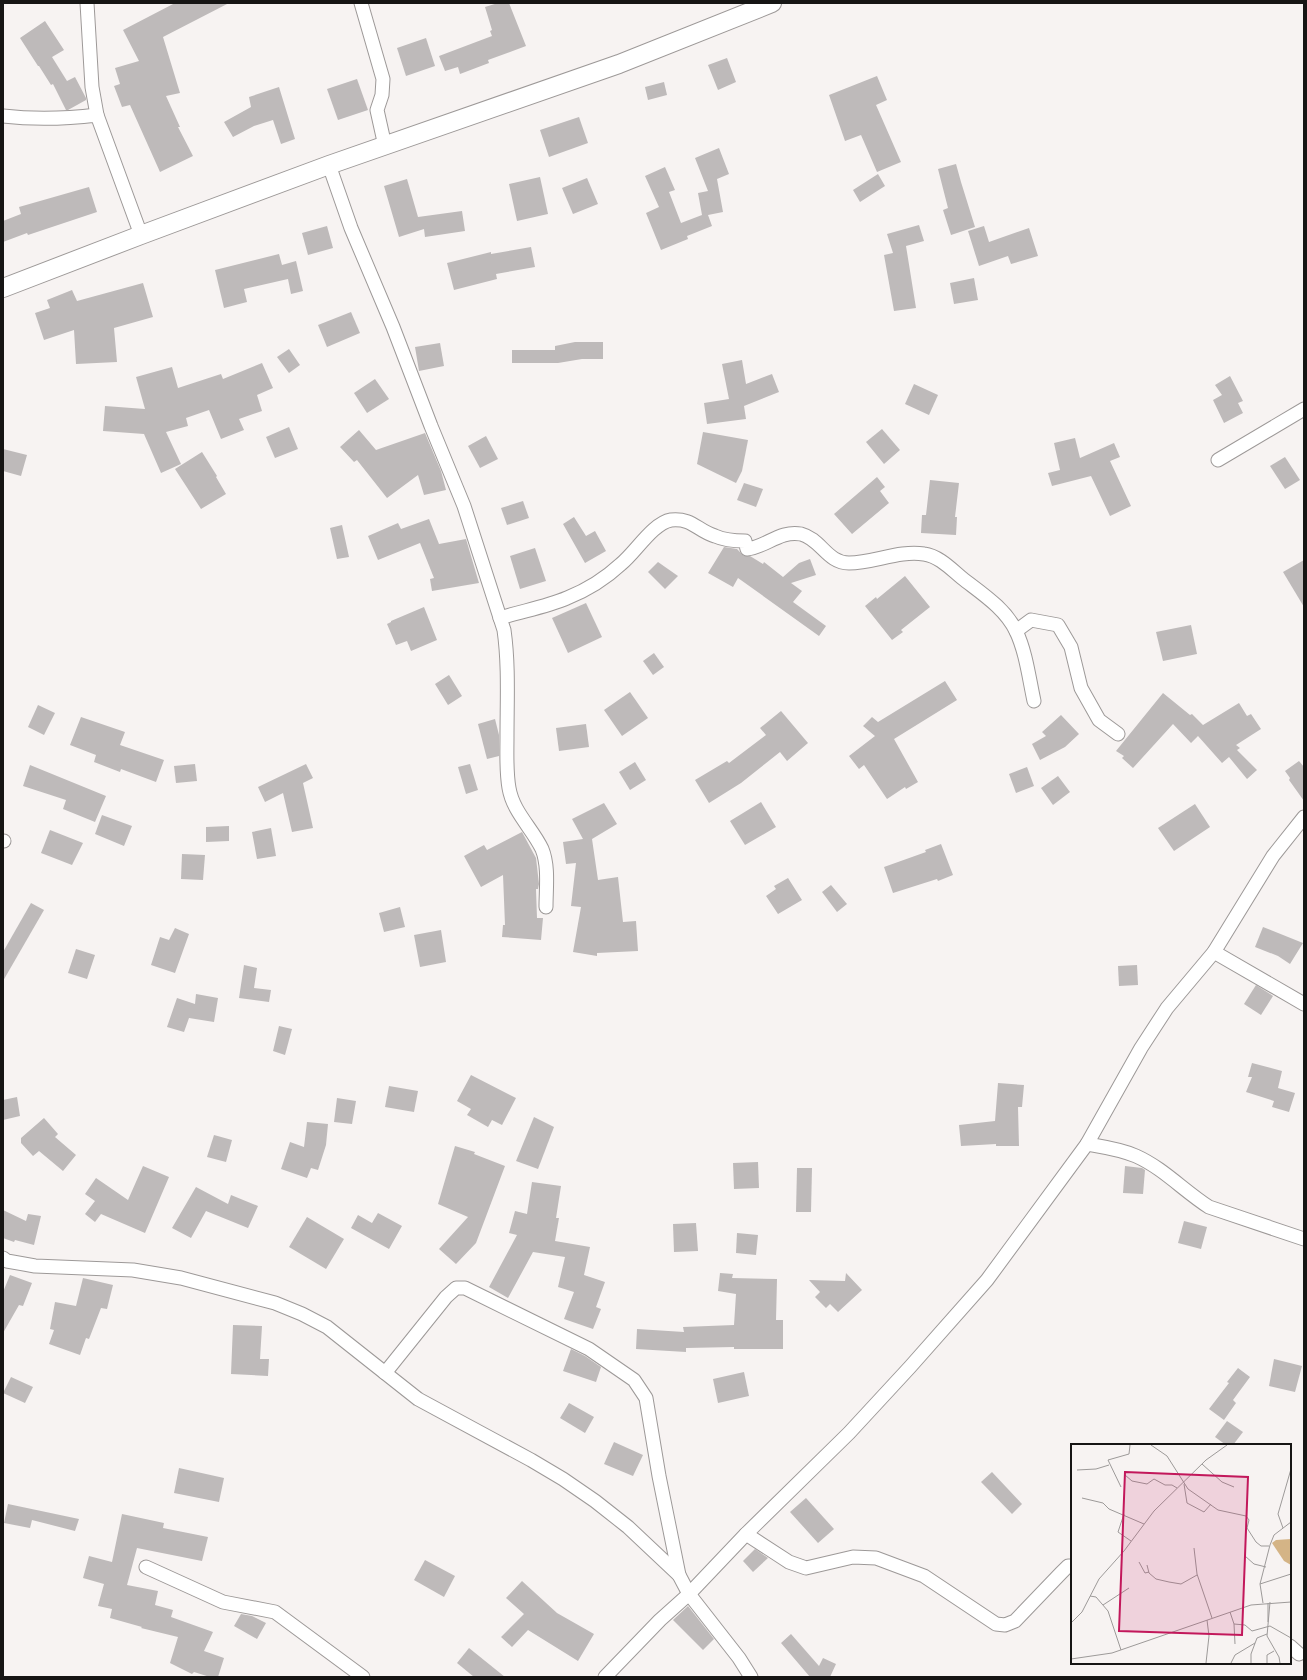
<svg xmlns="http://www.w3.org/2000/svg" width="1307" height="1680" viewBox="0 0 1307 1680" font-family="Montserrat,sans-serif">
  <rect width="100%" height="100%" fill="#f7f3f2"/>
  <!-- building -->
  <g fill="#bebaba">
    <polygon points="175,3 229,3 163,37 180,93 166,96 180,127 178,127 193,156 160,172 130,105 122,107 114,86 120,84 115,68 139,61 123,30"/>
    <polygon points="498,3 509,3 526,46 488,60 489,63 460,74 458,67 445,71 439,56 492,36 490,31 492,30 485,7"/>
    <polygon points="45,21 64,50 52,57 67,81 75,77 86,98 86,100 68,110 66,110 53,84 51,85 39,66 38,66 20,38"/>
    <polygon points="426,38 435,66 406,76 397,48"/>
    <polygon points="727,58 736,82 718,90 708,65"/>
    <polygon points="877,76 887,100 876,105 901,162 877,172 861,135 845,141 829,95"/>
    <polygon points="357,79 368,110 338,120 327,89"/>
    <polygon points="664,82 667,95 648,100 645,87"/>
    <polygon points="279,87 295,139 281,144 273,120 254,126 233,137 224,122 251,107 249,97"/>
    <polygon points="579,117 588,143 549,157 540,130"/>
    <polygon points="719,148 729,174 717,179 723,212 708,215 712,226 687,236 688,239 661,250 646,213 659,207 645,176 665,167 675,190 669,192 681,223 702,215 698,193 708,191 695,158"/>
    <polygon points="956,164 961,182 975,227 951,235 943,210 948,208 938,169"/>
    <polygon points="878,174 885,186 860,202 853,190"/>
    <polygon points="540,177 548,214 517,221 509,184"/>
    <polygon points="587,178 598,204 573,214 562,188"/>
    <polygon points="407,179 418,217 462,211 465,231 425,237 424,229 399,237 384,186"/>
    <polygon points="89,187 97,212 28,235 27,233 3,242 3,221 21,214 19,207"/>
    <polygon points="919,225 924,241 906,246 916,308 894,311 884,255 893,253 887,234"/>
    <polygon points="327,226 333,248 308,255 302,233"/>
    <polygon points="984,226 989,242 1029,228 1038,256 1011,264 1008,256 979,266 968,231"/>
    <polygon points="531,247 535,267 496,274 497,279 454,290 447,263 491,252 491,254"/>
    <polygon points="279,254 282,265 296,261 303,291 291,294 288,279 244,289 247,302 224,308 215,270"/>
    <polygon points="974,278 978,300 954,304 950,283"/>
    <polygon points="143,283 153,317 114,328 117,362 76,364 74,330 44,340 35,313 50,308 47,300 72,290 77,301"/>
    <polygon points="351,312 360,333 327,347 318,325"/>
    <polygon points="575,342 603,342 603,359 582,359 558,363 512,363 512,350 555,350 555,346"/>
    <polygon points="440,343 444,366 419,371 415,347"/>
    <polygon points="289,349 300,365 289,373 277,357"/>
    <polygon points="742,360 746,384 772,374 779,392 744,406 746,419 707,424 704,403 729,399 722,364"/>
    <polygon points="262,363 273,388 257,395 262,411 239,419 244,430 221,439 209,410 186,418 188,426 166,432 181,464 161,473 144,434 103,431 105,406 145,409 136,377 172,367 178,388 221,374 223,379"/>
    <polygon points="1230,376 1243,401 1238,403 1243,413 1224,423 1213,400 1222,395 1215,385"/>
    <polygon points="375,379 389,399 367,413 354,393"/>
    <polygon points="914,384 938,395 929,415 905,404"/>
    <polygon points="289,427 298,449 275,458 266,437"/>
    <polygon points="882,429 900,450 884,464 866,442"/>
    <polygon points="359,430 376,450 425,433 441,471 446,490 424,495 418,475 387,498 357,460 354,462 340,447"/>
    <polygon points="703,432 748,440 742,471 736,483 697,464"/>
    <polygon points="486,436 498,459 480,468 468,446"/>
    <polygon points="1075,438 1080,458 1114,443 1120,457 1110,461 1131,506 1110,516 1091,476 1052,486 1048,473 1060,470 1054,443"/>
    <polygon points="3,449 27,455 21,476 3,471"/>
    <polygon points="202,452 217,476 216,477 226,494 201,509 175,469"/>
    <polygon points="1285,457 1300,480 1285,489 1270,466"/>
    <polygon points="877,477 885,487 880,491 889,503 852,534 834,514"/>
    <polygon points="930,480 959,483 955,517 957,517 956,535 921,533 922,515 926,515"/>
    <polygon points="744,483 763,489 756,507 737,500"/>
    <polygon points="523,501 529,518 507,525 501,508"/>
    <polygon points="574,517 586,536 595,531 606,551 585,563 563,524"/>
    <polygon points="429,519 439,544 466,539 479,583 432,591 430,579 434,578 420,543 378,560 368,536 398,523 401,529"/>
    <polygon points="342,525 349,557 337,559 330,528"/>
    <polygon points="724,547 737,549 744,556 750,556 763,564 764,562 783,577 799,563 810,559 816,575 791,583 802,591 793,602 826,626 819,636 738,578 733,587 708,573"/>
    <polygon points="535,548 546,581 520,589 510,556"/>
    <polygon points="1304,560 1304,607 1283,572"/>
    <polygon points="658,562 678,576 665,589 648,572"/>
    <polygon points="905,576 930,607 901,630 903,632 892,640 865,606 876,597 877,599"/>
    <polygon points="586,603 602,637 568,653 552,618"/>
    <polygon points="424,607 437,640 411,651 407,641 396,645 387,624 391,622 391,621"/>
    <polygon points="1191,625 1197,654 1163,661 1156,632"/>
    <polygon points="654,653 664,667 653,675 643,661"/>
    <polygon points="449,675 462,696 448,705 435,684"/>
    <polygon points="945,681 957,700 894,739 918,782 906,789 905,787 887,799 864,765 859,769 849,756 875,736 863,726 872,717 878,722"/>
    <polygon points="630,692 648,718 622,736 604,710"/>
    <polygon points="1163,693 1190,715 1192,714 1203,725 1239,703 1247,716 1251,714 1261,729 1236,745 1240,748 1237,750 1257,770 1247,779 1229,757 1222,763 1198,736 1191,743 1173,724 1133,768 1122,758 1124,756 1116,751"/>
    <polygon points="38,705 55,713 44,735 28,727"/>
    <polygon points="781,711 808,743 787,761 780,752 741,783 709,803 695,780 727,761 729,763 766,735 760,728"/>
    <polygon points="1061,715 1079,734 1065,747 1040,760 1032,744 1046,736 1042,732"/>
    <polygon points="81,717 125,732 120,745 164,760 156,782 121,769 120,772 94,762 96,755 70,745"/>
    <polygon points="495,719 499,735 499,756 487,759 478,724"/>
    <polygon points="586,724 589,747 559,751 556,728"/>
    <polygon points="1299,761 1304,767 1304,801 1289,780 1290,778 1285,771"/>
    <polygon points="635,762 646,780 630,790 619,772"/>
    <polygon points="195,764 197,781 176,783 174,766"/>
    <polygon points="306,764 313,778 303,783 313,828 292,832 283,793 265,802 258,787"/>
    <polygon points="470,764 478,790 466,794 458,767"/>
    <polygon points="30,765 106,796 95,822 63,809 66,800 23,786"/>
    <polygon points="1027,767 1034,786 1016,793 1009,774"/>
    <polygon points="1058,776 1070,792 1053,805 1041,788"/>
    <polygon points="761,802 776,827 745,845 730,821"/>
    <polygon points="604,803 617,824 592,839 598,880 618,877 623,922 636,921 638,951 597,953 597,956 573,952 581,907 571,906 576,863 566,864 563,842 583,839 572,819"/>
    <polygon points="1195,804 1210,827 1174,851 1158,828"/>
    <polygon points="102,815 132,826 124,846 95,834"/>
    <polygon points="229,826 229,841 206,842 206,827"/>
    <polygon points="271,828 276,856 257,859 252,832"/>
    <polygon points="50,830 83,843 72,865 41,853"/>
    <polygon points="522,832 536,858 539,884 538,889 536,889 537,918 543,918 541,940 502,937 503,925 505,925 503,875 481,887 464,856 484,845 487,850"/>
    <polygon points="941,844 953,875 938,881 937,879 893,893 884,867 926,852 925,850"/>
    <polygon points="182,854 205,855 203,880 181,879"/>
    <polygon points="788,878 802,900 778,914 766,896 776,889 774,886"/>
    <polygon points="831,885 847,904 837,912 822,892"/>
    <polygon points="31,903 44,910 3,981 3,952"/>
    <polygon points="400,907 405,927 384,932 379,913"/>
    <polygon points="1263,927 1303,943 1290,964 1278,956 1255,947"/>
    <polygon points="175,928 189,934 175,973 151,965 160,937 169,940"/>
    <polygon points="441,930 446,962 420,967 414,935"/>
    <polygon points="76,949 95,955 87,979 68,973"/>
    <polygon points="244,965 257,968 254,988 271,990 269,1002 239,998"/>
    <polygon points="1137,965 1138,985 1119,986 1118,966"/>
    <polygon points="1256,985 1273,996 1261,1015 1244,1004"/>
    <polygon points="196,994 218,998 214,1022 189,1018 184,1032 167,1027 177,998 195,1004"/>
    <polygon points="279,1026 292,1029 285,1055 273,1051"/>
    <polygon points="1252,1063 1282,1071 1278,1088 1295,1093 1289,1112 1272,1107 1274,1101 1246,1092 1252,1077 1248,1077"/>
    <polygon points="471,1075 516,1098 502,1125 492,1120 488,1127 467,1115 471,1109 457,1101"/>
    <polygon points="998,1083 1024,1085 1022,1107 1018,1107 1019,1146 996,1146 996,1144 961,1146 959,1125 995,1121"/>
    <polygon points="389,1086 418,1091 414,1112 385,1107"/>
    <polygon points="17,1097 20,1116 3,1120 3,1100"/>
    <polygon points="337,1098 356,1101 352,1124 334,1122"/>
    <polygon points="534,1117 554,1127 538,1169 516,1161"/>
    <polygon points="44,1118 58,1134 55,1137 76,1155 63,1171 39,1151 33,1156 21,1143 21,1138"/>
    <polygon points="307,1122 328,1124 326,1145 318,1170 311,1168 307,1178 281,1169 290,1142 304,1147"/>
    <polygon points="214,1135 232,1140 226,1162 207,1157"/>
    <polygon points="455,1146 475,1152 474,1154 505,1166 476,1243 456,1264 439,1249 468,1217 438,1204"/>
    <polygon points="758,1162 759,1188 734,1189 733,1163"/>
    <polygon points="143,1166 169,1177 145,1233 101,1214 95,1222 85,1214 95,1201 85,1194 96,1178 128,1200"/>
    <polygon points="1125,1166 1142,1168 1145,1170 1143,1194 1123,1193"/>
    <polygon points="797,1168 812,1168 811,1212 796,1212"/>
    <polygon points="532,1182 561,1186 556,1218 559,1218 555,1241 590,1247 584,1275 605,1282 596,1307 601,1309 593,1329 564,1319 574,1292 558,1287 565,1257 533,1252 508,1298 489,1287 517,1235 509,1233 515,1211 527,1214"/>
    <polygon points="196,1187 228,1204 231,1195 258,1206 248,1228 206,1211 191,1238 172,1228"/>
    <polygon points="3,1210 26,1221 28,1214 41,1216 34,1245 15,1240 14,1242 3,1238"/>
    <polygon points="378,1213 402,1226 389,1249 351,1228 358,1215 372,1223"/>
    <polygon points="307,1217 344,1239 326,1269 289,1247"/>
    <polygon points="1184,1221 1207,1227 1201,1249 1178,1243"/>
    <polygon points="696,1223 698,1251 674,1252 673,1224"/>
    <polygon points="737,1233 758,1235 756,1255 736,1253"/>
    <polygon points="720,1273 733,1274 732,1278 777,1279 776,1320 783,1320 783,1349 734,1349 734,1347 686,1348 686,1352 636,1349 637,1329 684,1332 683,1327 734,1325 736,1294 718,1291"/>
    <polygon points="846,1273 862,1290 838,1312 830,1304 826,1308 815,1297 820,1292 809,1280 845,1281"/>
    <polygon points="10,1275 32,1283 23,1306 19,1305 3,1333 3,1292"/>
    <polygon points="83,1278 113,1285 107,1309 101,1308 89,1339 86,1338 80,1355 49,1344 54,1330 50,1329 55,1302 76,1306"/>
    <polygon points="233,1325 262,1326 260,1359 269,1359 268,1376 231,1374"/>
    <polygon points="571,1349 585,1356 601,1367 596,1382 563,1371"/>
    <polygon points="1274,1359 1302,1366 1295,1392 1269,1386"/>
    <polygon points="1238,1368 1250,1377 1233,1400 1236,1403 1224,1420 1209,1409 1229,1383 1227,1382"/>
    <polygon points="744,1372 749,1396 718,1403 713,1379"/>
    <polygon points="11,1377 33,1387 25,1403 3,1393"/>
    <polygon points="569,1403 594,1417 585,1433 560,1418"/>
    <polygon points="1227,1421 1243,1432 1233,1445 1226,1445 1215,1437"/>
    <polygon points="614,1442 643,1455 633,1476 604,1464"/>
    <polygon points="179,1468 224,1478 219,1502 174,1493"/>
    <polygon points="992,1472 1022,1504 1012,1514 981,1482"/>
    <polygon points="806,1498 834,1529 818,1543 790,1512"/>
    <polygon points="8,1504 79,1519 75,1531 32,1520 30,1528 4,1523"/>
    <polygon points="122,1514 164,1523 163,1528 208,1537 202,1561 137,1548 127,1585 158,1591 155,1605 173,1610 171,1617 213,1632 204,1651 224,1658 218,1677 210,1677 194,1672 192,1674 170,1663 178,1637 141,1628 142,1627 110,1618 112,1609 98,1606 104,1584 83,1578 89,1556 112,1562"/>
    <polygon points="755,1549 768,1558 753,1572 743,1561"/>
    <polygon points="425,1560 455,1576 444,1597 414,1580"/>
    <polygon points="522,1581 557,1613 594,1634 578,1661 528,1630 512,1647 501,1637 524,1614 506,1598"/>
    <polygon points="688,1606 714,1639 703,1650 673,1620"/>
    <polygon points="241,1614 252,1616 266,1623 257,1639 234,1626"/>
    <polygon points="791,1634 819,1666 823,1658 836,1664 830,1677 810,1677 781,1643"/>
    <polygon points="469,1648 505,1677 474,1677 457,1663"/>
  </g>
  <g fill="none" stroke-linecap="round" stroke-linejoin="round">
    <!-- street casing -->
    <g stroke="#9d9998" stroke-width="15">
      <g id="street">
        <polyline points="87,3 92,87 97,115"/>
        <polyline points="361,3 383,79 382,95 377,110 385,146"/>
        <path d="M3,116C37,120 64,119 97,115L141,235"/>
        <path d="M329,165L351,228L393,327L431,426L464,506L504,630C509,665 507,701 507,737C507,754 506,771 509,788C513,812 532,828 542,849C549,866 546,889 546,907"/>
        <polyline points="1218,460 1304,409"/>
        <path d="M500,618C522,611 546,607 567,598C587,590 606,578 621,564C635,553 653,523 671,520C693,518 696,530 715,536C724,540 735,541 745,541L747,549C766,547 780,530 801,534C821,539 827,563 849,563C874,563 899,550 924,554C939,556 951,569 962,578C981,593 1005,608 1016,631C1026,652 1029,678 1034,701"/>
        <polyline points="1016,631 1031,620 1058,625 1071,647 1081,688 1099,720 1118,734"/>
        <polyline points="3,841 4,841"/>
        <polyline points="1214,952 1304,1004"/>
        <path d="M1087,1144C1104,1147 1120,1149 1136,1156C1163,1168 1184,1191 1209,1207L1304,1239"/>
        <polyline points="3,1258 7,1261 35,1266 133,1270 181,1278 275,1303 302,1314 327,1327 418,1399 531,1460 563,1479 595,1501 628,1527 679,1575 689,1594 739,1658 751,1677"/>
        <polyline points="385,1373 446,1297 456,1288 465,1288 589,1349 634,1380 646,1398 659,1476 679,1575"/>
        <polyline points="746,1534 789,1562 806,1568 853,1557 876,1558 924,1576 996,1624 1005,1625 1015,1621 1061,1573 1068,1566 1072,1566"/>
        <polyline points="146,1567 223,1602 275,1612 363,1677"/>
        <polyline points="1290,1646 1299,1654"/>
        <polyline points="605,1677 660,1620 689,1594 746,1534 849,1433 910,1367 987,1280 1087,1144 1141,1048 1167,1008 1214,952 1273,856 1304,817"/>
      </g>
    </g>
    <!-- secondary casing -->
    <g stroke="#9d9998" stroke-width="20">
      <polyline id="secondary" points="3,288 141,235 329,165 619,64 772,3"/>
    </g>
    <!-- street -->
    <use href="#street" stroke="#fff" stroke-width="13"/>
    <!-- secondary -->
    <use href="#secondary" stroke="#fff" stroke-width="18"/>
  </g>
  <!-- overview -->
  <g transform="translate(1071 1444)">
    <rect width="220" height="220" fill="#f7f3f2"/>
    <path d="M220,95V121L213,117L201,99L205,96Z" fill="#d4b486"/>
    <path fill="none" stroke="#9d9a99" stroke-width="1" d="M80,1L96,12L117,45L147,66L175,72L178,76L176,84L185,98L190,102H198M131,20L151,38L163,43M6,26L25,25L38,21M54,31L61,37L76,40L83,35L94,41H101L106,44M113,40L116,59L133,68L140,60M50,43L37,16L58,10L59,1M11,54L32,59L38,65L73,80M53,70L47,88L60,97M212,84L207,70L220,25M123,104L126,130L141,174M174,112L183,120L195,123M68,118L74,129L78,128M76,121L78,129L85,135L98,138L110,140L126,131M189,140L220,130M19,152L25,153L37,167L50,206M199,158L196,192L208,213L209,219M192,159L189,140L199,101L203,91L220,78M32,161L58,144M159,168L163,180L174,181L181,187L199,182L220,194M197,178V159M0,179L11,168L28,135L53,107L83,67L135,16L156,1M163,180L164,200M0,215L41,209L180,161L220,158M135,219L138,192L136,176M160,219L164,211L184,199M180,219V210L186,194L196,190M196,219V211L203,207"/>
    <path fill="#c2185b" fill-opacity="0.15" stroke="#c2185b" stroke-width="2" d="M54,28L177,33L171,191L48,187Z"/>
    <rect width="220" height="220" fill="none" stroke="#161514" stroke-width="2"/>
  </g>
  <!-- border -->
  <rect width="1307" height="1680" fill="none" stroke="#161514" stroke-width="8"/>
</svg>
